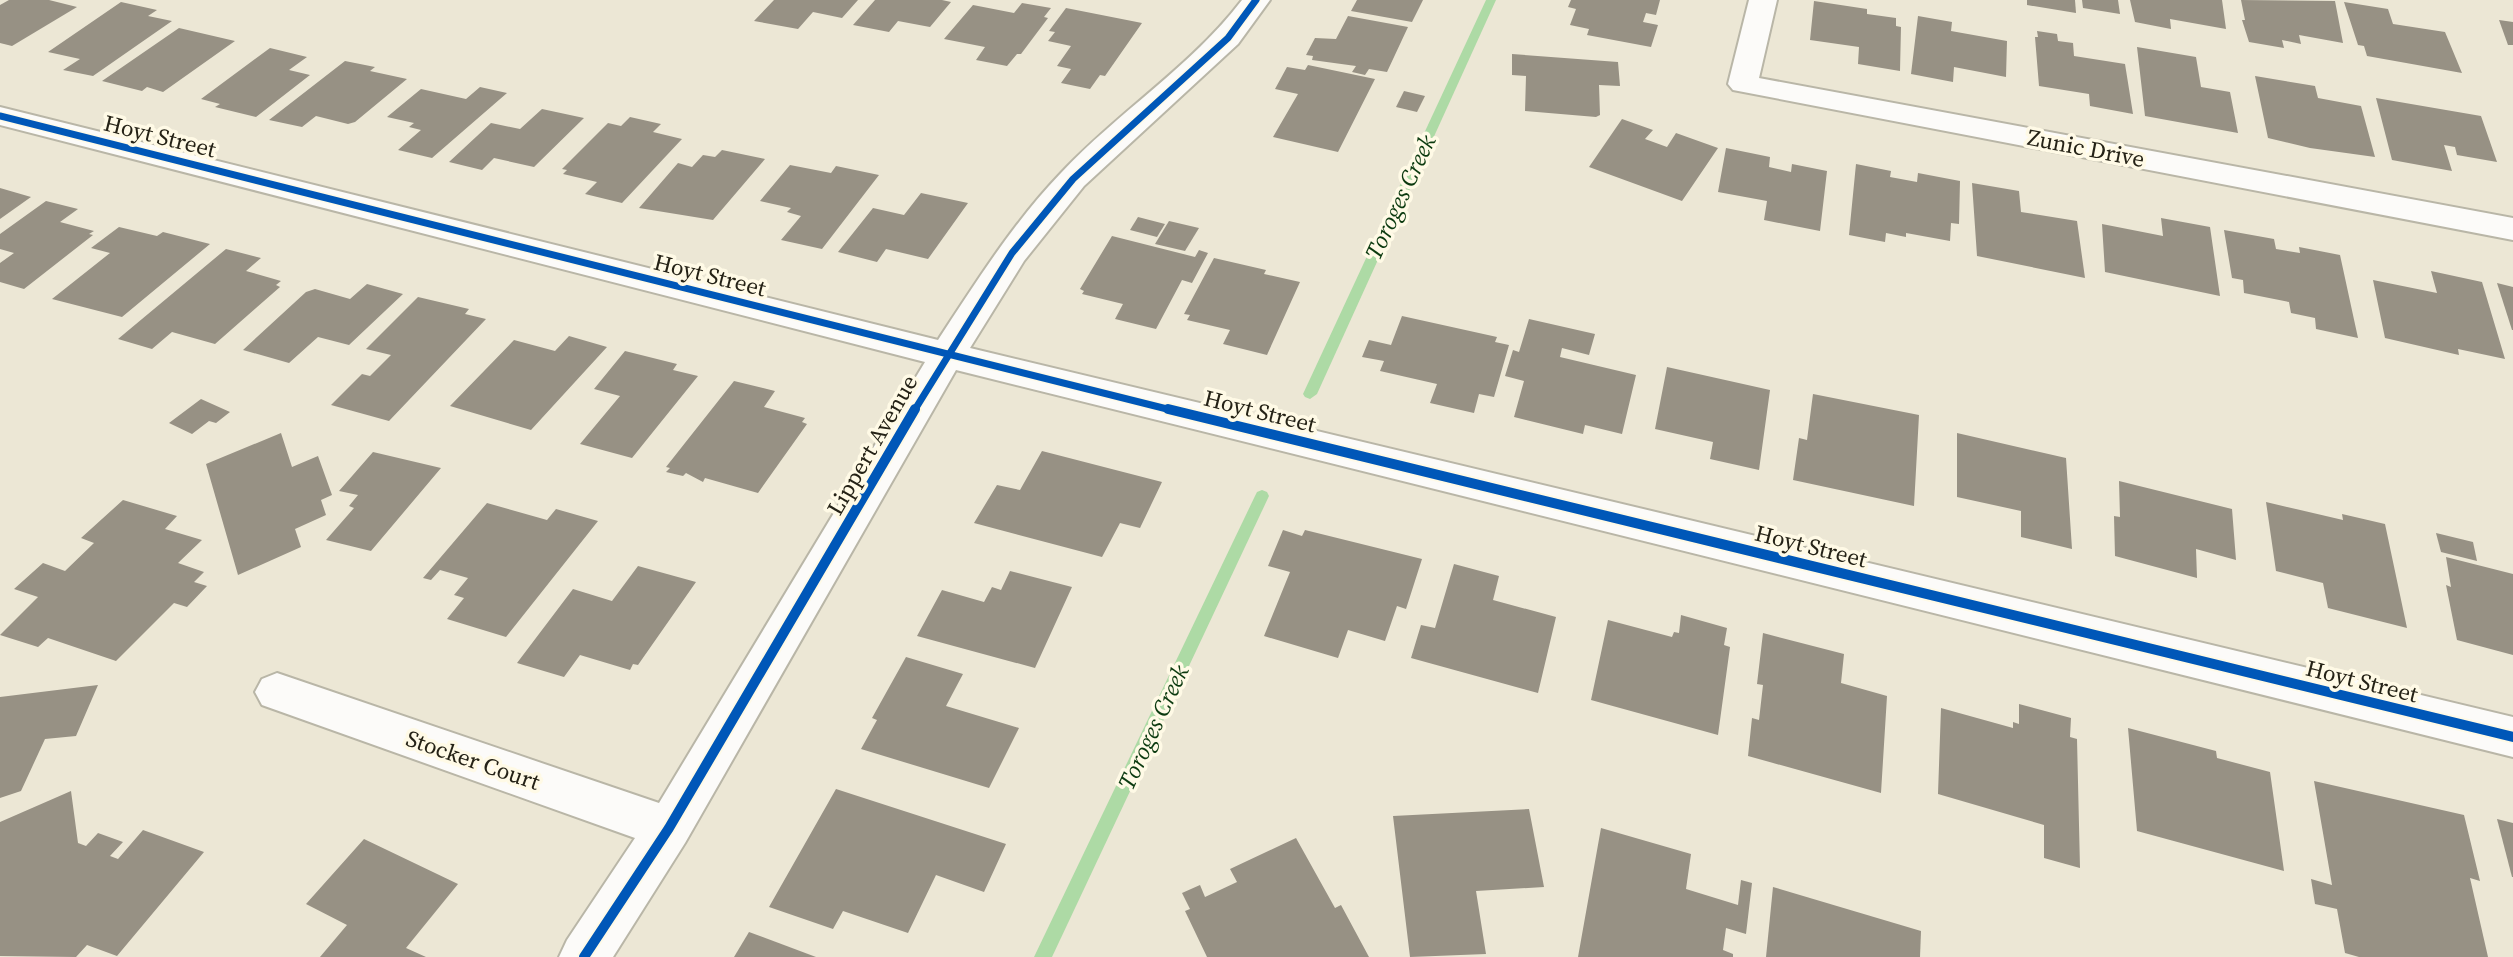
<svg xmlns="http://www.w3.org/2000/svg" width="2513" height="957" viewBox="0 0 2513 957" font-family="'Source Serif 4',serif">
  <rect width="100%" height="100%" fill="#ece7d5"/>
  <g fill="none" stroke-linecap="round" stroke-linejoin="round">
    <!-- stream -->
    <g fill="#addaa5" fill-rule="evenodd">
      <polygon points="1486,0 1496,0 1317,394 1310,399 1305,397 1303,394"/>
      <polygon points="1262,490 1267,492 1269,496 1052,957 1034,957 1255,496 1257,492"/>
    </g>
  </g>
  <!-- building -->
  <g fill="#979184">
    <polygon points="9,0 49,0 77,7 12,46 0,43 0,5"/>
    <polygon points="774,0 858,0 842,18 813,12 798,29 754,21"/>
    <polygon points="875,0 942,0 951,2 930,27 898,21 889,32 853,25"/>
    <polygon points="1357,0 1423,0 1412,22 1351,11"/>
    <polygon points="1571,0 1660,0 1656,15 1646,13 1643,22 1658,25 1651,47 1587,35 1589,29 1570,25 1576,9 1568,7"/>
    <polygon points="2027,0 2075,0 2076,13 2027,5"/>
    <polygon points="2082,0 2118,0 2120,14 2083,8"/>
    <polygon points="2130,0 2222,0 2226,29 2170,19 2171,29 2135,22"/>
    <polygon points="2241,0 2335,1 2343,43 2299,35 2301,44 2282,40 2284,48 2249,42 2242,20 2245,20"/>
    <polygon points="1814,1 1867,9 1867,14 1896,18 1896,26 1901,27 1900,71 1858,64 1859,47 1810,40"/>
    <polygon points="121,2 157,10 148,16 172,21 93,76 63,70 80,59 48,52"/>
    <polygon points="2344,2 2388,9 2393,24 2445,32 2462,73 2367,56 2364,46 2358,45"/>
    <polygon points="1022,3 1051,8 1044,17 1048,18 1021,54 1017,54 1007,66 976,60 985,47 944,39 973,5 1014,13"/>
    <polygon points="1066,8 1142,23 1105,76 1100,75 1090,89 1061,83 1071,69 1057,66 1071,46 1048,41 1055,32 1049,31"/>
    <polygon points="1348,16 1408,27 1387,72 1369,69 1365,75 1352,72 1356,66 1312,60 1313,56 1306,55 1315,38 1336,39"/>
    <polygon points="1918,16 1952,22 1951,31 2007,41 2006,77 1954,67 1953,82 1911,74"/>
    <polygon points="2499,20 2513,22 2513,45 2508,45"/>
    <polygon points="179,28 235,41 163,92 147,87 142,91 102,81"/>
    <polygon points="2037,31 2057,34 2058,41 2073,43 2074,56 2125,64 2133,114 2090,106 2089,94 2039,86 2035,37 2038,37"/>
    <polygon points="2137,47 2196,57 2201,87 2230,92 2238,133 2145,116"/>
    <polygon points="270,48 307,57 289,70 310,75 256,117 215,107 220,104 201,99"/>
    <polygon points="1512,54 1618,62 1620,86 1599,85 1600,115 1596,117 1525,111 1526,76 1512,75"/>
    <polygon points="345,61 375,67 370,71 407,79 355,122 348,124 316,116 302,127 269,120"/>
    <polygon points="1308,65 1375,79 1338,152 1273,137 1298,94 1275,89 1287,67 1305,70"/>
    <polygon points="2255,76 2315,86 2318,98 2361,106 2375,157 2310,148 2268,138"/>
    <polygon points="480,87 507,93 432,158 398,150 421,130 409,127 414,123 387,117 421,89 466,99"/>
    <polygon points="1404,91 1425,96 1417,112 1396,107"/>
    <polygon points="2376,98 2481,116 2497,162 2457,155 2455,147 2444,145 2452,171 2392,160"/>
    <polygon points="542,109 584,118 534,167 494,158 482,170 449,162 491,123 520,129"/>
    <polygon points="630,117 661,124 653,132 682,139 622,203 585,194 597,182 563,174 567,170 562,169 608,123 621,126"/>
    <polygon points="1622,119 1653,130 1645,139 1667,147 1676,133 1718,148 1682,201 1589,167"/>
    <polygon points="1726,148 1770,157 1769,167 1791,172 1792,164 1827,171 1820,231 1764,220 1767,201 1718,192"/>
    <polygon points="722,150 765,159 713,220 639,208 678,163 692,167 703,155 715,157"/>
    <polygon points="1856,164 1891,171 1890,177 1917,182 1918,173 1960,181 1959,224 1951,223 1950,241 1906,233 1906,237 1886,233 1885,242 1849,235"/>
    <polygon points="790,165 831,173 836,166 879,175 822,249 781,240 801,216 787,212 791,208 760,201"/>
    <polygon points="1972,183 2019,191 2021,212 2077,221 2085,278 1977,256"/>
    <polygon points="0,188 31,197 0,219"/>
    <polygon points="921,193 968,203 928,259 886,249 877,262 838,252 873,208 904,215"/>
    <polygon points="46,201 78,209 60,222 94,231 89,234 93,235 24,289 0,282 0,263 14,253 0,249 0,234"/>
    <polygon points="1138,217 1165,224 1157,237 1130,230"/>
    <polygon points="2161,218 2210,227 2220,296 2105,272 2102,224 2163,236"/>
    <polygon points="1169,221 1199,228 1185,251 1155,244"/>
    <polygon points="119,227 157,236 163,232 210,244 122,317 52,299 110,253 91,248"/>
    <polygon points="2224,230 2274,239 2276,249 2300,253 2299,247 2340,255 2358,338 2316,329 2315,318 2291,313 2289,302 2244,293 2243,280 2232,278"/>
    <polygon points="1112,236 1195,257 1199,250 1208,253 1192,283 1182,280 1156,329 1115,319 1123,304 1082,294 1084,291 1080,289"/>
    <polygon points="226,249 261,258 246,271 281,281 276,285 280,287 215,344 172,332 152,349 118,339"/>
    <polygon points="1214,258 1266,270 1264,274 1300,282 1267,355 1223,344 1230,330 1187,320 1190,315 1184,314"/>
    <polygon points="2431,271 2482,282 2505,359 2458,349 2459,355 2385,338 2373,280 2437,293"/>
    <polygon points="2497,283 2513,287 2513,330 2512,330"/>
    <polygon points="367,284 403,294 349,345 318,337 289,363 243,350 306,292 315,289 350,299"/>
    <polygon points="418,297 469,309 465,314 486,319 389,421 331,405 362,374 370,376 391,355 366,349"/>
    <polygon points="1402,316 1497,337 1495,342 1509,345 1494,397 1479,394 1474,413 1430,403 1437,384 1380,371 1384,361 1362,357 1369,340 1391,345"/>
    <polygon points="1529,319 1595,334 1589,355 1562,348 1560,357 1636,375 1622,434 1585,425 1583,434 1514,417 1524,381 1505,376 1513,350 1519,352"/>
    <polygon points="569,336 607,347 531,430 450,406 514,340 555,351"/>
    <polygon points="625,351 677,364 673,370 698,376 632,458 580,444 620,396 594,389"/>
    <polygon points="1667,367 1770,390 1759,470 1710,459 1713,442 1655,429"/>
    <polygon points="734,381 775,391 764,407 805,418 802,422 807,424 758,493 705,478 703,482 686,473 683,476 666,472 670,468 666,467"/>
    <polygon points="1813,394 1919,415 1914,506 1793,480 1799,438 1807,440"/>
    <polygon points="201,399 230,412 216,423 209,421 192,434 169,423"/>
    <polygon points="281,433 292,467 318,456 332,495 321,500 326,515 295,529 301,547 238,575 206,464"/>
    <polygon points="1957,433 2066,458 2072,549 2021,537 2021,511 1957,497"/>
    <polygon points="1042,451 1162,482 1140,528 1120,523 1102,557 974,523 997,485 1020,490"/>
    <polygon points="373,452 441,468 371,551 326,540 354,508 349,506 358,495 339,491"/>
    <polygon points="2119,481 2232,509 2236,560 2196,549 2197,578 2115,556 2114,516 2120,517"/>
    <polygon points="123,500 177,516 165,529 202,540 178,563 204,572 194,582 207,586 187,607 174,603 116,661 48,638 38,647 0,635 38,597 14,589 43,563 65,571 94,543 81,538"/>
    <polygon points="2266,502 2343,520 2342,514 2385,524 2407,628 2328,608 2323,583 2276,571"/>
    <polygon points="487,503 547,520 556,509 598,521 506,637 447,619 464,598 454,595 468,578 440,570 431,580 423,578"/>
    <polygon points="1283,530 1302,536 1305,530 1422,559 1406,609 1397,606 1385,641 1348,630 1338,658 1264,636 1290,572 1268,566"/>
    <polygon points="2436,533 2473,542 2477,561 2441,552"/>
    <polygon points="2446,557 2513,574 2513,655 2457,640 2446,585 2451,587"/>
    <polygon points="1454,564 1499,576 1493,600 1556,617 1538,693 1411,658 1421,625 1435,628"/>
    <polygon points="638,566 696,582 638,665 633,664 630,670 580,655 564,677 517,663 573,589 612,601"/>
    <polygon points="1010,571 1072,587 1035,668 917,636 942,590 984,602 992,587 1001,590"/>
    <polygon points="1681,615 1727,628 1724,645 1730,647 1718,735 1591,700 1608,620 1672,637 1674,632 1679,633"/>
    <polygon points="1763,633 1844,654 1841,683 1887,696 1881,793 1748,756 1752,718 1759,720 1763,685 1757,684"/>
    <polygon points="906,657 963,674 946,706 1019,728 989,788 861,749 877,720 872,718"/>
    <polygon points="98,685 76,736 45,739 21,791 0,798 0,697"/>
    <polygon points="2019,704 2071,718 2070,737 2077,739 2080,868 2044,858 2044,825 1938,794 1941,708 2013,728 2013,722 2019,724"/>
    <polygon points="2128,728 2216,751 2217,758 2270,772 2284,871 2137,831"/>
    <polygon points="2314,781 2464,815 2480,881 2470,878 2488,957 2359,957 2345,953 2337,909 2315,904 2311,879 2332,885"/>
    <polygon points="836,789 1006,844 984,892 936,875 908,933 843,911 833,929 769,907"/>
    <polygon points="71,791 78,843 86,846 98,833 123,842 110,856 118,859 143,830 204,852 117,956 87,945 76,957 0,956 0,822"/>
    <polygon points="1529,809 1544,887 1476,891 1486,954 1410,957 1393,816"/>
    <polygon points="2497,819 2513,823 2513,877 2512,877"/>
    <polygon points="1601,828 1691,854 1686,889 1738,905 1741,880 1752,883 1746,934 1726,928 1723,950 1733,954 1733,957 1578,957"/>
    <polygon points="1296,838 1335,908 1341,905 1369,957 1207,957 1185,911 1190,909 1182,893 1200,885 1205,897 1237,882 1230,869"/>
    <polygon points="364,839 458,884 406,948 426,957 320,957 347,925 306,904"/>
    <polygon points="1773,887 1921,931 1920,957 1766,957"/>
    <polygon points="749,932 816,957 734,957"/>
  </g>
  <g fill="none" stroke-linecap="round" stroke-linejoin="round">
    <!-- minor casing -->
    <g stroke="#b9b6a7" stroke-width="4">
      <g id="minor">
        <path d="M1242,0H1270L1238,44L1084,186L1024,261L970,348L2513,717V757L956,370L685,843L613,957H559L567,940L635,838L262,705L255,692L262,679L277,673L659,803L925,362L0,125V107L938,340C976,282 1013,223 1061,173C1118,112 1191,67 1242,0Z"/>
        <polygon points="1749,0 1777,0 1759,78 2513,218 2513,240 1733,90 1728,84"/>
      </g>
    </g>
    <!-- minor -->
    <use href="#minor" fill="#fcfbf9" fill-rule="evenodd"/>
    <!-- cycleway-far1 casing -->
    <g stroke="#fffae6" stroke-width="10">
      <g id="cycleway-far1">
        <polyline points="0,116 1175,411"/>
        <polyline points="914,411 1012,253 1073,179 1228,38 1256,0"/>
      </g>
    </g>
    <!-- cycleway casing -->
    <g stroke="#fffae6" stroke-width="14">
      <g id="cycleway">
        <polyline points="1168,409 2513,737"/>
        <polyline points="584,957 669,828 915,409"/>
      </g>
    </g>
    <!-- cycleway-far1 -->
    <use href="#cycleway-far1" stroke="#0057b8" stroke-width="7"/>
    <!-- cycleway -->
    <use href="#cycleway" stroke="#0057b8" stroke-width="10"/>
  </g>
  <g text-anchor="middle" dominant-baseline="central" stroke-width="7" stroke-linejoin="round" paint-order="stroke">
    <!-- street labels -->
    <g font-size="23" fill="#252216" stroke="#fffae6">
      <text transform="translate(160 136) rotate(14)">Hoyt Street</text>
      <text transform="translate(2086 148) rotate(11)">Zunic Drive</text>
      <text transform="translate(710 275) rotate(14)">Hoyt Street</text>
      <text transform="translate(1260 411) rotate(14)">Hoyt Street</text>
      <text transform="translate(872 445) rotate(-60)">Lippert Avenue</text>
      <text transform="translate(1811 546) rotate(14)">Hoyt Street</text>
      <text transform="translate(2362 681) rotate(14)">Hoyt Street</text>
      <text transform="translate(473 760) rotate(19)">Stocker Court</text>
    </g>
    <!-- water labels -->
    <g font-size="24" font-style="italic" fill="#0b3a0f" stroke="#fffae6">
      <text transform="translate(1400 197) rotate(-65)">Toroges Creek</text>
      <text transform="translate(1153 727) rotate(-65)">Toroges Creek</text>
    </g>
  </g>
</svg>
